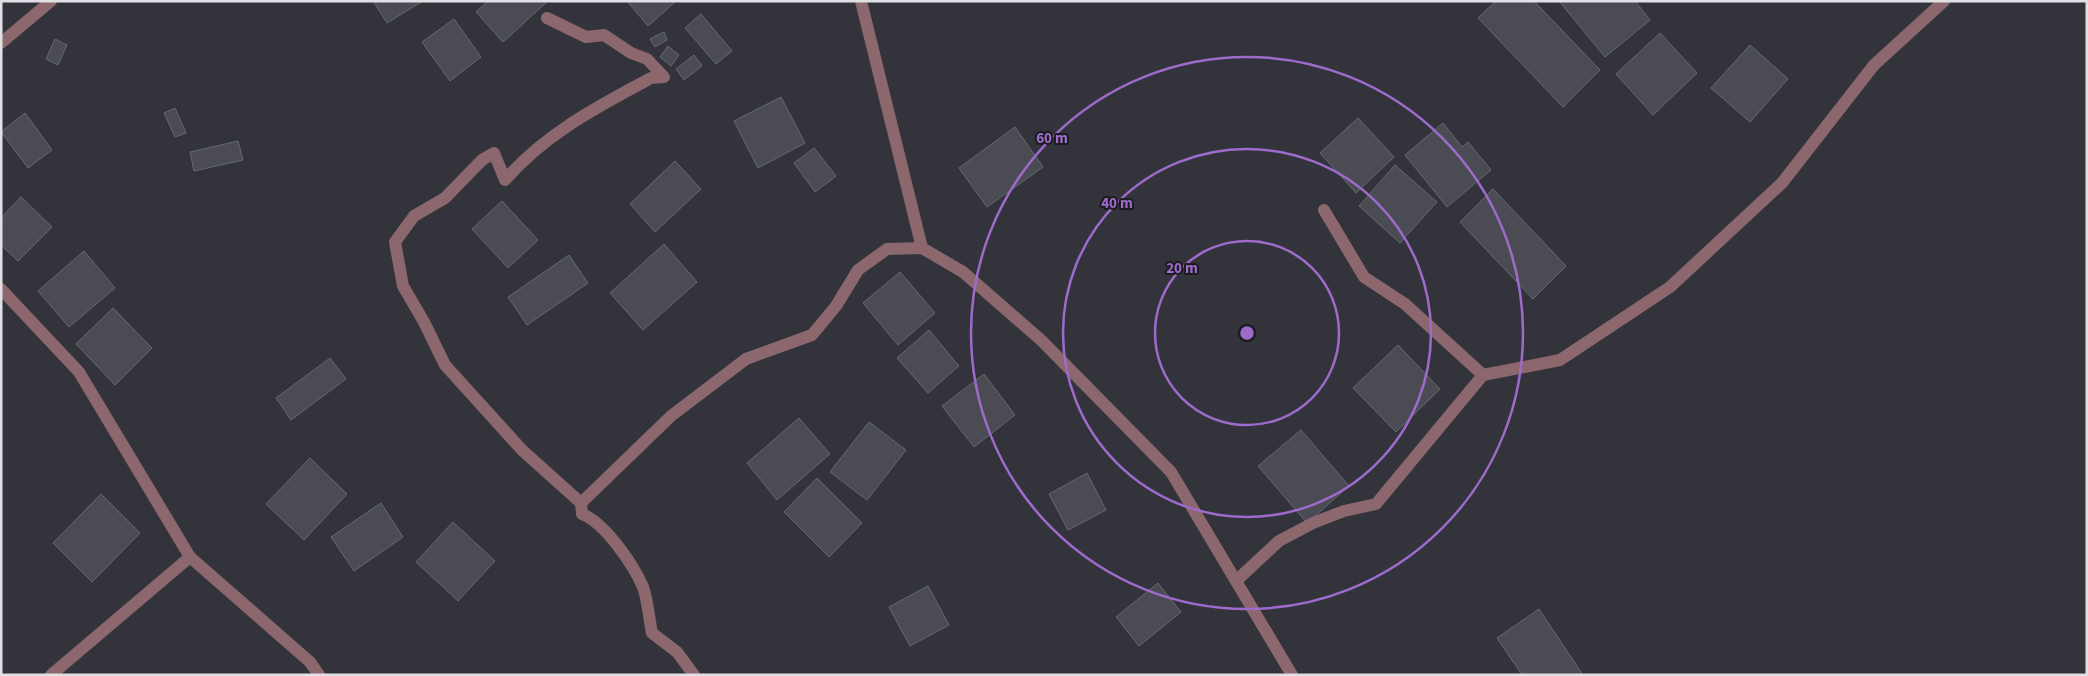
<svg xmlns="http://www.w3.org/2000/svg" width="2088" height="676" viewBox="0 0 2088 676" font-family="'Source Sans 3',sans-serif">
  <rect width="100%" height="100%" fill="#33343b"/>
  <!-- building -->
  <g fill="#4b4c53" stroke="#676970">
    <polygon points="373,1 423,1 387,23"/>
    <polygon points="488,1 548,1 503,42 476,12"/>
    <polygon points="627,1 676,1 648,26"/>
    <polygon points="1496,1 1534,1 1600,70 1563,107 1478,18"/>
    <polygon points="1559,1 1635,1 1650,20 1605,57"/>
    <polygon points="701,14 732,51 716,64 685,28"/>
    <polygon points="454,19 481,57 450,81 422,42"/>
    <polygon points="664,32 667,40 655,47 650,39"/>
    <polygon points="1660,33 1697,73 1653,115 1616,74"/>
    <polygon points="55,39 67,45 58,65 46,59"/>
    <polygon points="1750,45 1788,79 1750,122 1711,88"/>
    <polygon points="668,46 679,55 671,66 660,57"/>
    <polygon points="694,55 702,66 684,80 676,69"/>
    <polygon points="781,97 805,143 758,168 734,121"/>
    <polygon points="175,108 186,133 175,137 164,113"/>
    <polygon points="25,113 52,150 28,168 1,132"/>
    <polygon points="1358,118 1394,157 1356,193 1320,153"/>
    <polygon points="1443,123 1462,147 1468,142 1491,170 1447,207 1405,155"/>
    <polygon points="1015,127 1043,167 987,207 959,168"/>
    <polygon points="238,141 243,160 194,171 190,152"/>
    <polygon points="814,148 836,176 815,192 794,163"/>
    <polygon points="675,161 701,189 655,232 630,204"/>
    <polygon points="1395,165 1437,202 1400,243 1359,206"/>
    <polygon points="1493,189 1566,266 1533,299 1460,222"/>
    <polygon points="21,197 52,227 18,261 1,245 1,218"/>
    <polygon points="502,201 538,240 508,268 472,229"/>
    <polygon points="664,244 697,282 643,330 610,293"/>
    <polygon points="84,251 115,288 69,327 38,291"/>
    <polygon points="569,255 588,283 527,325 508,297"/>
    <polygon points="900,272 935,313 898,345 863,303"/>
    <polygon points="113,308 152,348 115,385 76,344"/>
    <polygon points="929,330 959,366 928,393 897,358"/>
    <polygon points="1398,345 1440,389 1396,432 1353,388"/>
    <polygon points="330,358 346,379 291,420 276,398"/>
    <polygon points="984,374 1015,415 974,447 942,406"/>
    <polygon points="799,418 830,454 777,500 747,463"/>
    <polygon points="869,422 906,450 867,500 830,472"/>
    <polygon points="1301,430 1349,486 1307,523 1258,466"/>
    <polygon points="310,458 347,494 304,540 266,504"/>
    <polygon points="1087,473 1106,510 1068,530 1049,494"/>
    <polygon points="817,478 862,523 829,557 784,512"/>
    <polygon points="101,494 140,533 92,582 53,543"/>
    <polygon points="381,503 403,537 354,571 331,537"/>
    <polygon points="453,522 495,561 458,601 416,562"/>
    <polygon points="1158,583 1181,612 1139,646 1116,617"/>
    <polygon points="928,586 949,625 910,646 889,607"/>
    <polygon points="1539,609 1583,675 1522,675 1497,638"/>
  </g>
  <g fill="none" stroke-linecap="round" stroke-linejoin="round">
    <!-- minor -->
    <g stroke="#8c676d" stroke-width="12">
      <polyline points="861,1 922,248"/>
      <path d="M547,18L586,37L604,35L631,53L647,59L664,77L651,78C597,107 546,133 505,180L494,153L482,160L445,198L414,216L395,242L403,286L424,322L445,365L522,450L581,503"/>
      <polyline points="1,43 51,1"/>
      <polyline points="1324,210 1364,277 1405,304 1483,375"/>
      <polyline points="1,289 79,372 190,557 310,662 319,675"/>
      <polyline points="1237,580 1279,541 1313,523 1344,511 1376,504 1483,375 1560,360 1670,287 1782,183 1874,65 1944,1"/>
      <polyline points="51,675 190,557"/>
      <path d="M694,675L677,652L652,633C649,619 648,601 643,587C633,564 605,523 582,514L581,503L671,416L746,359L812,335L836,306L858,270L887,249L922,248L963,272L1041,340L1171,472L1292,675"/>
    </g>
  </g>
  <!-- distance rings -->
  <g fill="none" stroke="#9e6bcc" stroke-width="2.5">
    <circle cx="1247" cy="333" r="92"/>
    <circle cx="1247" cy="333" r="184"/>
    <circle cx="1247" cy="333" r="276"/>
  </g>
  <circle cx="1247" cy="333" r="8" fill="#9e6bcc" stroke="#1b1c1f" stroke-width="2.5"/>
  <g font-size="15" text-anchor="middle" font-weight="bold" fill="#9e6bcc" stroke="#1b1c1f" stroke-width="4" stroke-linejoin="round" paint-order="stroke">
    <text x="1052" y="143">60 m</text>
    <text x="1117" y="208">40 m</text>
    <text x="1182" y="273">20 m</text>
  </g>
  <!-- border -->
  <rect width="2088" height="676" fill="none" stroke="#e0e1e5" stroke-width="5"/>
</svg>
